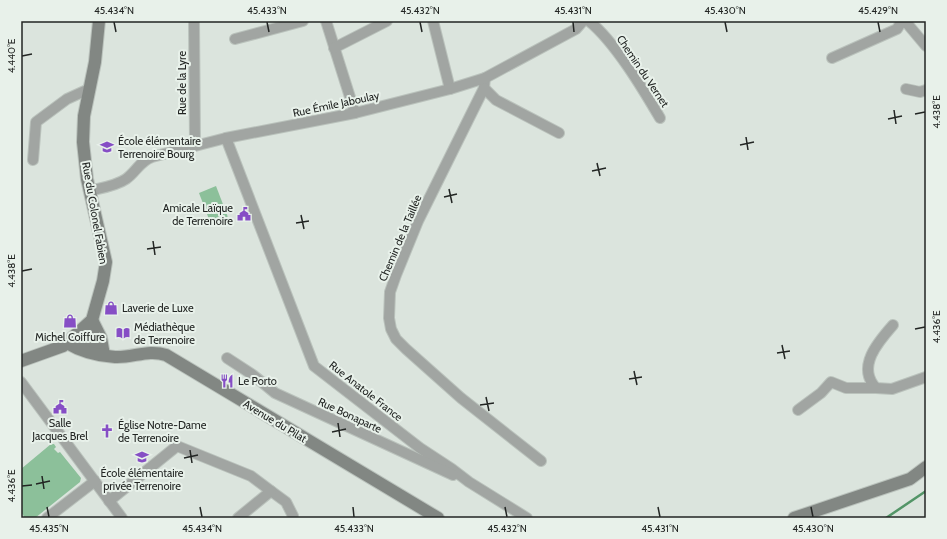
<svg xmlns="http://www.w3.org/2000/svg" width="947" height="539" viewBox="0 0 947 539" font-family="Cabin,sans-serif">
  <rect width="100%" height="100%" fill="#dbe4dd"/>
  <!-- green -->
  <g fill="#8cc09a">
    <polygon points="216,186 229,220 212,227 199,193"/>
    <polygon points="51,444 54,444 56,447 54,449 58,453 60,452 81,478 80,482 35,518 25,518 21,512 21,469"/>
  </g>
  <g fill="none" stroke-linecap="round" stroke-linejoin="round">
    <!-- stream -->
    <polyline stroke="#539567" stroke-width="2.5" points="886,518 926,491"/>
    <!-- street casing -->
    <g stroke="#bac2bc" stroke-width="12">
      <g id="street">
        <polyline points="194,21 195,145"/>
        <polyline points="326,21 355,113"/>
        <polyline points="433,21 450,89"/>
        <path d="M589,21C615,42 643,89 660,118"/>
        <polyline points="905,21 926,46"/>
        <polyline points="235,39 303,21"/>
        <polyline points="334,48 387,21"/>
        <polyline points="832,58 897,29 902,21"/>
        <polyline points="485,78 484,88 418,221 396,275 390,292 389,318 391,329 396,339 406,349 461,398 541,461"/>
        <polyline points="484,88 496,100 559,133"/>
        <polyline points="906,89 920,92 926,90"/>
        <polyline points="226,138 314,366 420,448 452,469 469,482 527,518"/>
        <polyline points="33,160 36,122 67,99 89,89"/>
        <path d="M89,191C101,188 116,186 126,179C136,172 140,161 152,157L226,138L355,113L450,89L485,78L576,29L583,21"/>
        <path d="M893,325C878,342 856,367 876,388L892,389L926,377"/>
        <polyline points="227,358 253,375 275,393 453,475"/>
        <polyline points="21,382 122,518"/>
        <polyline points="798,410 821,393 831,382 846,388 876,388"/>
        <polyline points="271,491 286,502 293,516"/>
        <polyline points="109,501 177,446 251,476 271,491 238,518"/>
        <polyline points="47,518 95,481"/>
      </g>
    </g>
    <!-- secondary casing -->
    <g stroke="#bac2bc" stroke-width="14">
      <g id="secondary">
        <polyline points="92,320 101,338 104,355"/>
        <polyline points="77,334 104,355"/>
        <path d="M67,343C82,352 99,356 115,357C133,358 148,349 166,355L438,518"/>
        <polyline points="21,361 63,346 92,320 103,281 106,262 87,179 83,142 84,116 95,62 99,21"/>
        <polyline points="794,518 910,479 926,467"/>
      </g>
    </g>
    <!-- street -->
    <use href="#street" stroke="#a1a5a2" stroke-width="10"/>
    <!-- secondary -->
    <use href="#secondary" stroke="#828783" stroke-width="12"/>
  </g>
  <!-- ticks -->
  <path fill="none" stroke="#222523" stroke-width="1.5" d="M114,22L116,32M267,22L269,32M420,22L422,32M573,22L574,32M725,22L727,32M878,22L880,32M22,56L32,54M894,110L896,124M915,114L925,112M888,119L902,116M746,137L748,150M740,145L754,142M597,163L600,176M592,171L606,168M449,189L452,203M444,197L457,194M301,215L304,229M296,223L309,221M153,241L155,255M147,249L161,247M22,271L32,269M915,329L925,327M782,345L785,359M777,353L790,351M634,371L637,385M629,379L642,377M486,397L489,411M480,405L494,403M338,423L340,437M332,432L346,429M190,450L192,463M184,458L198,455M42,476L44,489M36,484L50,481M22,486L32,485M47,507L49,517M200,507L202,517M353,507L354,517M505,507L507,517M658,507L660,517M811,507L813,517"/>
  <!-- icons -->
  <defs>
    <g id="school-bare" transform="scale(1.08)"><path d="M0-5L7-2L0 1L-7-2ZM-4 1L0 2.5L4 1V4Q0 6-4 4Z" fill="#864ec5" stroke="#e8f1ea" stroke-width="2.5" paint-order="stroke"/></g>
    <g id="civic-bare" transform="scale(1.08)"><path d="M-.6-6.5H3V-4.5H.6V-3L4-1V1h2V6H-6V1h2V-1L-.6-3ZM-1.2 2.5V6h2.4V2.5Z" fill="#864ec5" stroke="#e8f1ea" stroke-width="2.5" paint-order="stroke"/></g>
    <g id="shop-bare" transform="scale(1.08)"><path d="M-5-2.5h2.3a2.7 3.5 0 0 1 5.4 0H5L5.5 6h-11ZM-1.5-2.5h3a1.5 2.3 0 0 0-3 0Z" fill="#864ec5" stroke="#e8f1ea" stroke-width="2.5" paint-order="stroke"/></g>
    <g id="library-bare" transform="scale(1.08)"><path d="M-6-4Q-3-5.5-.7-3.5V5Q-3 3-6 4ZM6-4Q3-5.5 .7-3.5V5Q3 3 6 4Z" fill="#864ec5" stroke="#e8f1ea" stroke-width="2.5" paint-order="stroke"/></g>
    <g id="restaurant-bare" transform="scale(1.08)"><path d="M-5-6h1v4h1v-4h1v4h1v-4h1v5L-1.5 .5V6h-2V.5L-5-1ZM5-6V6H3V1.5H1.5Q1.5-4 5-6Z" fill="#864ec5" stroke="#e8f1ea" stroke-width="2.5" paint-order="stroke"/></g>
    <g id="church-bare" transform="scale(1.08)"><path d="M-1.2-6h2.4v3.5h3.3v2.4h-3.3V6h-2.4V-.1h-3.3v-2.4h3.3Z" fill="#864ec5" stroke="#e8f1ea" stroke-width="2.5" paint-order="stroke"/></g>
  </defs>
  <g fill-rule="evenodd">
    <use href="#school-bare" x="107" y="147"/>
    <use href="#civic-bare" x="244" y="214"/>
    <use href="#shop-bare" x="111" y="308"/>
    <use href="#shop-bare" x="70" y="321"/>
    <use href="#library-bare" x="123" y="333"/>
    <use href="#restaurant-bare" x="227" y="381"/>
    <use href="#civic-bare" x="60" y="407"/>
    <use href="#church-bare" x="107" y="431"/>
    <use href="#school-bare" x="142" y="457"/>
  </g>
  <g text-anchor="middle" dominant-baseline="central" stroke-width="4" stroke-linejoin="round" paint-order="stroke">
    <!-- street labels -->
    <g font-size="11" fill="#222523" stroke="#e8f1ea">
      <text transform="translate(643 71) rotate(56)">Chemin du Vernet</text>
      <text transform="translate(182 83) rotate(-90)">Rue de la Lyre</text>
      <text transform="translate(336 104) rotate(-12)">Rue Émile Jaboulay</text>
      <text transform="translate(95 213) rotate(80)">Rue du Colonel Fabien</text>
      <text transform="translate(400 238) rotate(-67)">Chemin de la Taillée</text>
      <text transform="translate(366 391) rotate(38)">Rue Anatole France</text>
      <text transform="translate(350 415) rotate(25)">Rue Bonaparte</text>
      <text transform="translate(275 421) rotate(31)">Avenue du Pilat</text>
    </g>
    <!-- poi labels -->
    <g font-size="11" fill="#222523" stroke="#e8f1ea" text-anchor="start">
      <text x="118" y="141">École élémentaire<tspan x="118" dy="13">Terrenoire Bourg</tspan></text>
      <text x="233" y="208" text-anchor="end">Amicale Laïque<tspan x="233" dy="13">de Terrenoire</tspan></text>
      <text x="122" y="308">Laverie de Luxe</text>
      <text x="134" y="327">Médiathèque<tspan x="134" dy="13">de Terrenoire</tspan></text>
      <text x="70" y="337" text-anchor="middle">Michel Coiffure</text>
      <text x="238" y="381">Le Porto</text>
      <text x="60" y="423" text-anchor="middle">Salle<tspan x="60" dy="13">Jacques Brel</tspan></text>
      <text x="118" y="425">Église Notre-Dame<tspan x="118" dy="13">de Terrenoire</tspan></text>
      <text x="142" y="473" text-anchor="middle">École élémentaire<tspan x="142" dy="13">privée Terrenoire</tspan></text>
    </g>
  </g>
  <!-- border -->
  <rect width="947" height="539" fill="none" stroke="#e8f1ea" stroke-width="44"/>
  <rect x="22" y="22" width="903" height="495" fill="none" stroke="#222523" stroke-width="1.5"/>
  <g font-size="10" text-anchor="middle" fill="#222523">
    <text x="114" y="14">45.434°N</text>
    <text x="267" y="14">45.433°N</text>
    <text x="420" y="14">45.432°N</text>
    <text x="573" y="14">45.431°N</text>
    <text x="725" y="14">45.430°N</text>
    <text x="878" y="14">45.429°N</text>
    <text transform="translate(11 56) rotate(-90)" y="4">4.440°E</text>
    <text transform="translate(936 112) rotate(-90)" y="4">4.438°E</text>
    <text transform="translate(11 271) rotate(-90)" y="4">4.438°E</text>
    <text transform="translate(936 327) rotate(-90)" y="4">4.436°E</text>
    <text transform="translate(11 486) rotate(-90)" y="4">4.436°E</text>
    <text x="49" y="532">45.435°N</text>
    <text x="202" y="532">45.434°N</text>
    <text x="354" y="532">45.433°N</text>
    <text x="507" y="532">45.432°N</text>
    <text x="660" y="532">45.431°N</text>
    <text x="813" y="532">45.430°N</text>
  </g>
</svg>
